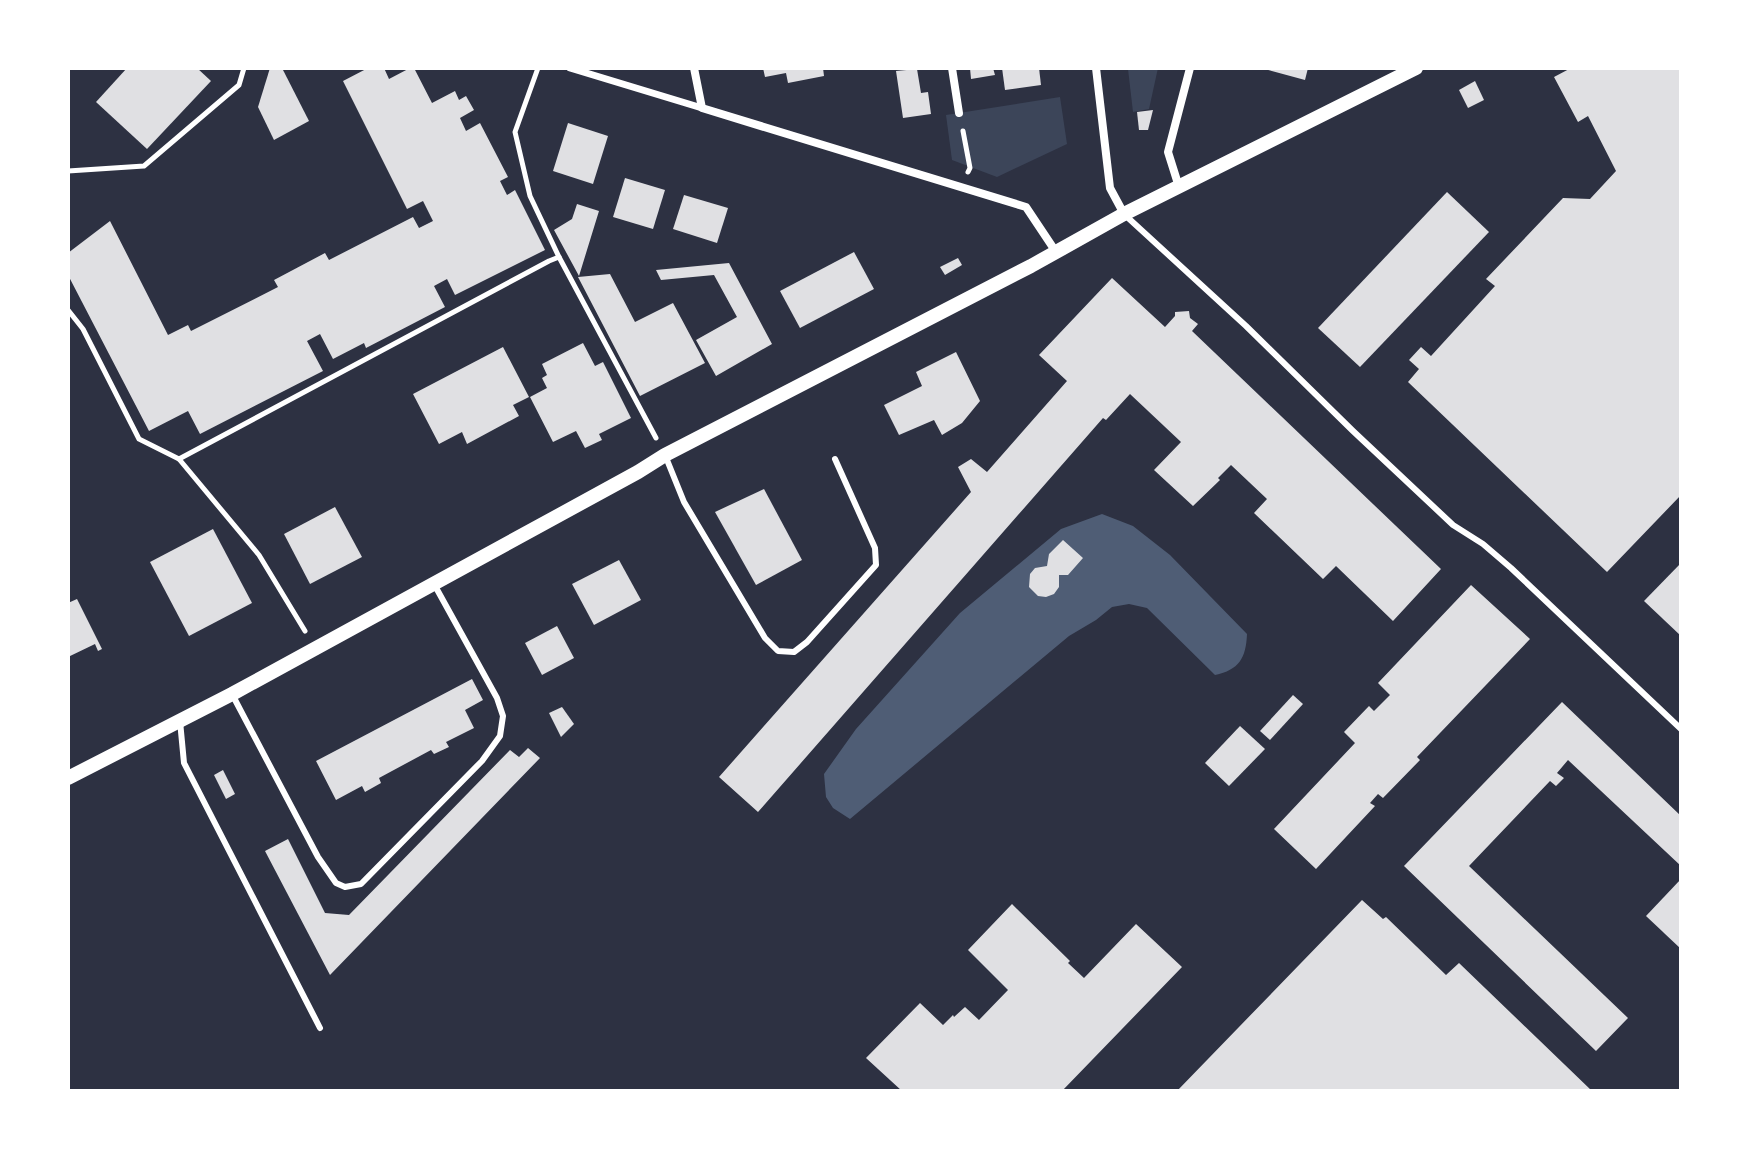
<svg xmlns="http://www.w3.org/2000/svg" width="1749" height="1159" viewBox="0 0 1749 1159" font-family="'Alegreya Sans',sans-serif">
  <rect width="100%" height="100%" fill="#2d3142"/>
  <!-- green -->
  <g fill="#3c4559">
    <polygon points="1138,68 1158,68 1149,109 1133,112 1128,69"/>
    <polygon points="1060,97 1067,144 997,177 952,160 946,115"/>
  </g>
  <!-- water -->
  <path fill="#4f5d75" d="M1102,514L1133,526L1170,555L1247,634C1246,658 1239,670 1215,675L1147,608L1129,604L1112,607L1096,620L1069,636L850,819L833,808L826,797L824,774L856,729L960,613L1061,529Z"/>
  <!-- building -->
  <g fill="#e0e0e3">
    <polygon points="127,68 197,68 211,81 147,149 96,102"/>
    <polygon points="270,68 282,68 309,121 274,140 258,107"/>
    <polygon points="368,68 384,68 389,79 410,68 414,68 432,103 455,91 459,100 466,96 474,110 460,118 466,131 480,123 508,177 500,181 507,195 515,190 545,250 455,295 447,279 434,286 445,307 366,348 364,343 333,359 320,334 307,341 323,371 200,434 188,411 149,431 68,275 68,253 110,221 168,335 188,325 191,331 278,287 274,280 325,253 329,260 413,217 419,228 433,221 423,201 407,209 343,81"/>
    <polygon points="763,68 823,68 824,76 788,83 786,73 765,77"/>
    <polygon points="970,68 993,68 995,75 971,79"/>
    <polygon points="1002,68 1039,68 1041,85 1005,90"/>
    <polygon points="1261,68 1308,68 1305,80"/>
    <polygon points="1571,68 1680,68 1681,71 1681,495 1607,572 1408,382 1419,369 1409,360 1421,347 1431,356 1495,286 1486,279 1563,198 1590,199 1616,171 1588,116 1578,122 1554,77"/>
    <polygon points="917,69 921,93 928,92 931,114 903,118 896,71"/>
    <polygon points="1475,81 1484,100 1468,108 1459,90"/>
    <polygon points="1153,110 1148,130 1139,130 1137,112"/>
    <polygon points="568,123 608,136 593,184 553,171"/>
    <polygon points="625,178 665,190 653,229 613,217"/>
    <polygon points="1447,192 1489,232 1360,367 1318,328"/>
    <polygon points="684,195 728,208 717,243 673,229"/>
    <polygon points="577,204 599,211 579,276 554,230 572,219"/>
    <polygon points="854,252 874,289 800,328 780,291"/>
    <polygon points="958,258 962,265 945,275 940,267"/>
    <polygon points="729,263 772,344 716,376 696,340 737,317 714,275 661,280 656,270"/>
    <polygon points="610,274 635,322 673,303 705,363 640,396 578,277"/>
    <polygon points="1112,278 1165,327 1175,316 1175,312 1189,311 1190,318 1198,324 1192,331 1441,569 1393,621 1336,566 1323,579 1254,513 1267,499 1231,465 1218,478 1220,480 1193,506 1154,470 1181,442 1130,394 1106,420 1103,418 758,812 719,777 971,492 958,467 971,459 987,472 1067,381 1039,355"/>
    <polygon points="583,343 595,366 603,362 631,418 599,434 602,440 585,448 576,431 553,442 530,397 547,388 542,378 547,375 542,364"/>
    <polygon points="503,347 529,397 513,405 519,416 467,444 462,432 439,444 413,394"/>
    <polygon points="956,352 980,401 962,423 942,435 934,420 899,435 884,405 922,386 916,372"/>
    <polygon points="764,489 802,560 756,585 715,512"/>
    <polygon points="335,507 362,557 310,584 284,534"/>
    <polygon points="213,529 252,603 189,636 150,562"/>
    <polygon points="1063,540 1083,558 1068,575 1059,575 1059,587 1054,594 1046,597 1038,596 1029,587 1030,574 1035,568 1047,566 1049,554"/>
    <polygon points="619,560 641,600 594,625 572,584"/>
    <polygon points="1681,563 1681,636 1644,601"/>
    <polygon points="1471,585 1530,639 1417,757 1420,760 1383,798 1378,794 1370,803 1375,806 1316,869 1274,829 1355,743 1344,732 1369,706 1374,711 1390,695 1378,683"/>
    <polygon points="77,599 102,649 98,651 95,644 68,657 68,603"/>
    <polygon points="557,626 574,658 542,675 525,643"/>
    <polygon points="472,679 483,700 465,710 474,728 446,742 449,747 434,754 431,750 379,778 381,783 365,792 362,786 336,800 316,761"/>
    <polygon points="1293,695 1303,704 1270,740 1260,731"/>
    <polygon points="1562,702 1681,816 1681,866 1568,760 1557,773 1564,778 1556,786 1550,781 1469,866 1628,1018 1596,1051 1404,866"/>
    <polygon points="562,707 574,724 561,737 549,713"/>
    <polygon points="1240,726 1265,749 1229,786 1205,763"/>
    <polygon points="528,748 540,758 330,975 265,851 288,839 325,913 349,915 510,750 519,757"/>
    <polygon points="223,770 235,794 226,799 214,775"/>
    <polygon points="1681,879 1681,949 1646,916"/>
    <polygon points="1362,900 1383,919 1386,917 1446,975 1459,963 1592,1091 1177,1091"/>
    <polygon points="1012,904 1070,961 1068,963 1084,978 1136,924 1182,967 1062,1091 902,1091 866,1058 920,1003 943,1025 953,1015 954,1017 965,1007 979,1020 1008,990 968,950"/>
  </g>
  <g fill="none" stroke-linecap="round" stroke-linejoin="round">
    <!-- path -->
    <g stroke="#fff" stroke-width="5">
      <polyline points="538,68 515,132 530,196 559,257 656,438"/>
      <polyline points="963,131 970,168 968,172"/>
      <polyline points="68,171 144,166 239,85 244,68"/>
      <polyline points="68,310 83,329 139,439 179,459 259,555 305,631"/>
      <polyline points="179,459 549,261 559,257"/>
    </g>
    <!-- service -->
    <g stroke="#fff" stroke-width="6">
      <polyline points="1126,216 1246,326 1353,431 1453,525 1483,544 1511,568 1681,729"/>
      <polyline points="665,455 684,502 765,638 778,651 794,652 807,642 876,565 875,548 835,459"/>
      <polyline points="233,696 318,857 336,883 345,887 361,884 482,761 500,736 503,716 497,698 434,584"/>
      <polyline points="180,721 184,763 320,1028"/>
    </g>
    <!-- pedestrian -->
    <polyline stroke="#fff" stroke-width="7" points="570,68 702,108"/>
    <!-- minor -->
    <g stroke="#fff" stroke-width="8">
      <polyline points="694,68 702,108 1026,207 1056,252"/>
      <polyline points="952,68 959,113"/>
      <polyline points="1096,68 1110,188 1124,214"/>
      <polyline points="1179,187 1168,152 1190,68"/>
    </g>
    <!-- tertiary -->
    <polyline stroke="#fff" stroke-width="14" points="68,778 232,694 638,472 665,455 1031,266 1124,214 1416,68"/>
  </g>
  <!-- border -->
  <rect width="1749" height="1159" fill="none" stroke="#ffffff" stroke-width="140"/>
</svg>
